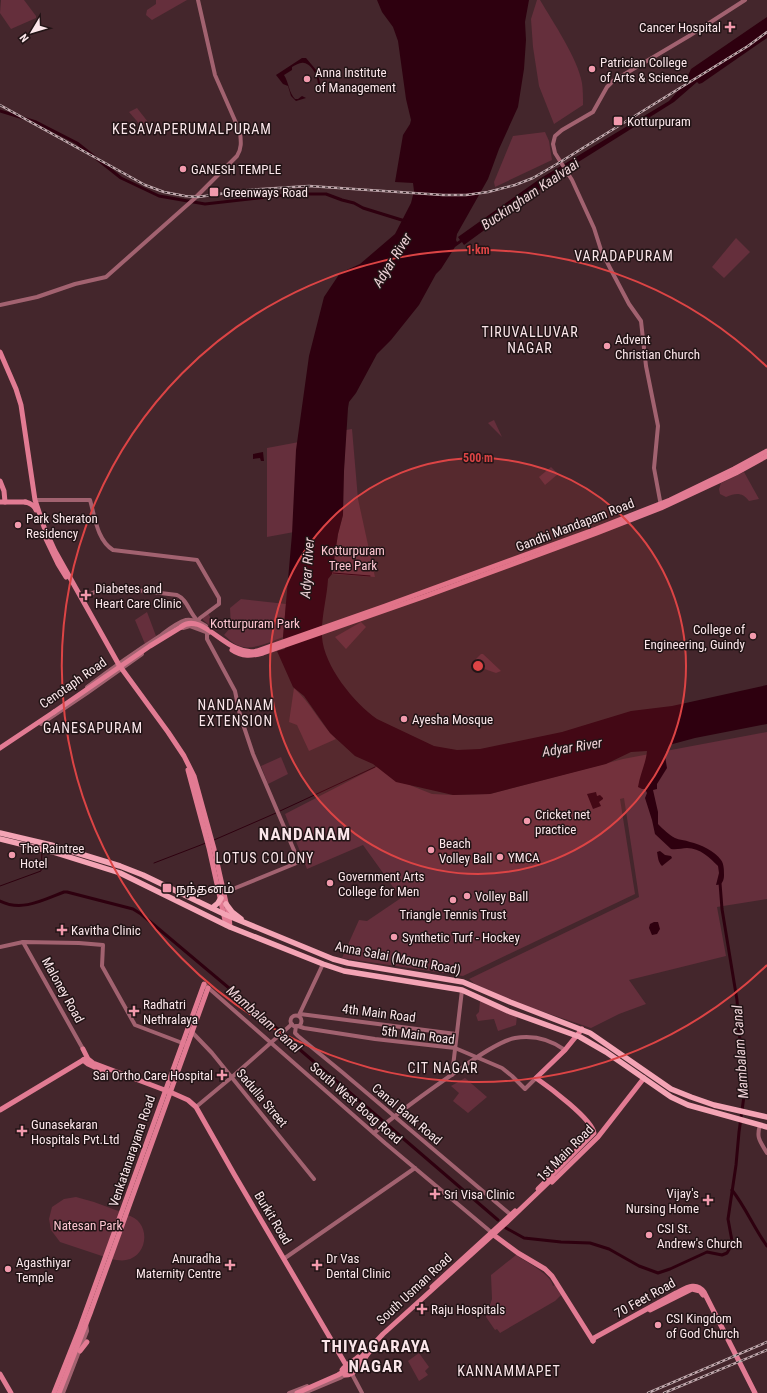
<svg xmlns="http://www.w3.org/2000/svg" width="767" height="1393" viewBox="0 0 767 1393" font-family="'Roboto Condensed','Noto Sans Tamil',sans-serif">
  <rect width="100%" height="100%" fill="#44262c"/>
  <!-- green -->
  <g fill="#652f3c">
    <polygon points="1,0 24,0 36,16 36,18 11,29 0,13"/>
    <polygon points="156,0 187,0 152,20 146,15 147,10 156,4"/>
    <path d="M537,0H540C553,22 578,59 582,83C583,90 583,98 583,105L554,124L539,86L533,47L531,19Z"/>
    <polygon points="137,108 148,122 142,127 129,112"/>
    <polygon points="545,132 549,141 552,160 495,187 494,182 513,136"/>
    <polygon points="736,238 750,252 724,278 712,267"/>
    <polygon points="494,420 502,437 488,423"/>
    <polygon points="352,429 358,499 375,577 332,574 338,534 343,515 343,483 346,430"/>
    <polygon points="299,442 294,532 267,537 267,448"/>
    <polygon points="551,467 558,474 545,485 539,477"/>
    <path d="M744,472L759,499L749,501C742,492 736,493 726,497L720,494L719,489L721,483Z"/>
    <path d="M241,599L286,604L283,637C270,642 250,652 237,645C232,643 228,638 224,635L231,627L230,608Z"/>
    <polygon points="147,612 156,636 145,644 135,620"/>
    <polygon points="208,613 217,631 203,620 203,616"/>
    <polygon points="361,622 366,627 346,649 335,637"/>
    <polygon points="481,654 483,654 501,671 496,673 473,665 472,663"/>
    <path d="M294,688C311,703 320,724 336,739L309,751L297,725L289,722Z"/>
    <polygon points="767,732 767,899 717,907 726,956 629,980 646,1004 619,1014 591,1028 517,1003 475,984 469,979 639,897 624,798 620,799 635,894 463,976 342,958 359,920 367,921 401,898 363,845 307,869 285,814 378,766 412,786 432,794 453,795 490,794 623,759"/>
    <polygon points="281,757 288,774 268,784 261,766"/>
    <polygon points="480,1000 517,1016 516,1025 498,1031 494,1019 478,1021 476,1015 479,1012"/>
    <polygon points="465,1078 487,1097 468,1113 453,1101 459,1093 451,1086"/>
    <polygon points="76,1197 94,1202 121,1212 105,1257 60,1242 51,1230 49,1219 52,1207 64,1199"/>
    <path d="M126,1215C151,1219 150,1256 126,1260C122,1261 116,1260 111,1259Z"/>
    <path d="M516,1255C526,1262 551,1274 553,1286L555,1285L561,1295L555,1301L500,1333L497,1329L495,1330L486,1317L492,1299L491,1275Z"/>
    <polygon points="419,1353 429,1367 425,1371 428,1375 419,1381 408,1361"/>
  </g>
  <!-- water -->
  <g fill="#2e000f">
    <path d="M377,0H529L525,22L526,40L524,69L518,107L499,149L488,179L457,234L456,240L457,242L460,240L458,237L541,178L669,101L684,84L691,69L767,17V38L702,83L699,84L697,82L674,102L572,166L464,245L462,242L455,247L441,269L436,274L419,305L391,340L377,354L356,393L349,402L348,408L344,471L343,515L338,534L332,574L328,579C327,598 321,617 322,637C324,666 354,703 377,719L434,746L457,750L480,749L562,732L631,711L672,706L767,685V724L695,738L669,745L665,756L667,768L657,784V789L653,790L658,812V824C663,829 669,835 675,838C679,840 685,840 690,842C700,844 715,851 721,860C724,864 724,870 724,875C724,881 722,885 716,885L719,873L718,866C710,858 700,848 687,848C682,848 677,850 671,849L655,834L652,820L645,798L647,793L645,789H642L638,787C640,774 646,763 647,751L631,752L606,764L490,794L453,795L396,782L373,764L355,756L330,733L304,696L293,687L277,651L285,649L283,637L292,534L296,450L309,356L324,297L340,273L360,264L395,234L411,203L414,191L413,183L395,182L403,135L410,124L411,120L406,99L398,41L393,27L382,12Z"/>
    <path d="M302,58H306L317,71L321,87L318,90H316C316,88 317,86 318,84C318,77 312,64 304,63C300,62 296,65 292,67V70L284,75C289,83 289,93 295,99H298L302,96L306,98L296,101L291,96L288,86L283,84L276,75Z"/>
    <polygon points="263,452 264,461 261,461 260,458 253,459 253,454"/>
    <polygon points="596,792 597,796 600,795 603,798 603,799 599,802 601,806 593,809 587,794"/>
    <path d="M660,851L665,855L671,856L672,858L662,866C658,862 658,857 657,852Z"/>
    <polygon points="654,922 658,922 660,929 657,934 652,935 649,928 650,924"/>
  </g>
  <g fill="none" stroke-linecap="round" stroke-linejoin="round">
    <!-- stream -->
    <g stroke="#2e000f" stroke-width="1">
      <polyline points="333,573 370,576"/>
      <polyline points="280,811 375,767"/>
      <polyline points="214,840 276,813"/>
      <polyline points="154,863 206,843"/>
      <polyline points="0,886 41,871 42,853"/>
    </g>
    <!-- canal -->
    <g stroke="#2e000f" stroke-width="3">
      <polyline points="0,111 36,122 77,143 121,178 159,196 205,204 294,194 326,194 342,200 354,203 363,208 405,221"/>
      <path d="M0,901C22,912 43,900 64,892H67L133,909L141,914L280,1031L284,1036L498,1220"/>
      <path d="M732,1190C746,1208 754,1228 767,1246"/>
      <polyline points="506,1228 524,1238 561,1242 590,1243 609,1249 639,1266 658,1273 670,1269 707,1252 722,1255 727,1253 730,1248 732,1241 728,1219 736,1165 739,1132 744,1096 737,1000 722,909 720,883"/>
    </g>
    <!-- tertiary -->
    <g stroke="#a26270" stroke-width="4">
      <path d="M0,305L37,297L75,284L106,277L194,199L237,156C242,148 241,141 240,132L215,75L198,0"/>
      <path d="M35,500H90C95,517 97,540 113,550L197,560L219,598V604L200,618L198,621C190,614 187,599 177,595L119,588H106L99,590L84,597"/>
      <polyline points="661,506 654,468 658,426 646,366 641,321 629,304 610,268 601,250 594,228 572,180 555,153 553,144 555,136 562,130 593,112 607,87 613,81 689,36 745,0"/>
      <polyline points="183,628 190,626 209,633"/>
      <polyline points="207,633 207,639 235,691 240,715 253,754 299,862 223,893"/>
      <path d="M87,687C111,669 135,652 160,636C168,630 176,623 186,620C194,619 200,622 206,626"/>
      <polyline points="41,724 87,693 142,654"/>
      <polyline points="23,942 83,1049"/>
      <polyline points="0,947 23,942 79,943 103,945 102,966 135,1025 185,1044"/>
      <polyline points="204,984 385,1143 491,1232"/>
      <polyline points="300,1014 456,1034"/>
      <polyline points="299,1015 323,964"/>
      <circle cx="296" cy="1021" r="5.5"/>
      <polyline points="296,1026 295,1033 298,1036 342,1072 511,1215"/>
      <polyline points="298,1026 304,1028 375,1039 455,1048 502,1068 512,1076 525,1089 536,1078"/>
      <polyline points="190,1030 212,1053 314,1179"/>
      <polyline points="452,1075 462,990"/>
      <polyline points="196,1107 232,1077 292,1024"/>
      <path d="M760,1125C756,1138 760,1141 767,1153"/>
      <path d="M374,1133C401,1110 431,1089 460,1069C474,1059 499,1041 515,1038C533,1035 551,1040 565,1050"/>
      <polyline points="285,1258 415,1168"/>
      <polyline points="353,1373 353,1376 362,1393"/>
      <polyline points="63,1393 87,1331 86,1323"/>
      <polyline points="289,1393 307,1386"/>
      <polyline points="304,1393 340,1378 345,1375"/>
    </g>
    <!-- secondary -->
    <g stroke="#e27b93" stroke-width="5">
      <polyline points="0,352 16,389 21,405 35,500 44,527 55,551 119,665 168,732 184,756 194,776 214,849 229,916 230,927"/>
      <polyline points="0,481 4,491 5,502"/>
      <polyline points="0,502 26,502"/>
      <path d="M25,502C30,503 34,505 36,510"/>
      <polyline points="46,539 58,564 66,577"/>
      <path d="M181,627C203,610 227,658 257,651L385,606L596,529L670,500L734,469L767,451"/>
      <path d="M232,650C242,657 252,656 263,653L426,596L597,533L661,508L736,473L767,456"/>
      <polyline points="0,748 54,712"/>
      <polyline points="188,770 209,848 226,925"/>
      <polyline points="83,1049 88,1059 93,1063 170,1092 188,1100 196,1107 234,1174 346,1365"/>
      <polyline points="83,1060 88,1064 105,1072"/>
      <polyline points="0,1110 85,1059"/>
      <polyline points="552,1182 598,1137 644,1078"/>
      <path d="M538,1189L594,1133C592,1119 549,1087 536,1078L565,1050L582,1029"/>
      <polyline points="491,1233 518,1253 545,1269 552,1276 593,1341"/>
      <polyline points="432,1287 515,1211"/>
      <polyline points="650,1310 692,1289 700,1291 703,1295"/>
      <path d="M593,1341L594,1338L676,1293C686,1288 696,1281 704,1292L755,1393"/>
      <polyline points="80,1351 87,1342"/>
      <path d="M358,1357C353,1362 346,1364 342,1370L345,1375C356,1376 363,1359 370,1351"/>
      <polyline points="0,1374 11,1393"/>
      <polyline points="54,1393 79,1330 204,984"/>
      <polyline points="59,1393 91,1311 208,988"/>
    </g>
    <!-- primary -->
    <g stroke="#f4a4b5" stroke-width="5.5">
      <polyline points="0,833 51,845 120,866 143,875 224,914 333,959 348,963 463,982 510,1002 590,1033 671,1089 691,1097 714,1105 767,1117"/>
      <polyline points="0,839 53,852 120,873 230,927 323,964 344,971 462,990 508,1011 580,1037 606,1052 671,1097 688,1105 767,1127"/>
      <polyline points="226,904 232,912 241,919"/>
      <polyline points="212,908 218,903 221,898"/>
    </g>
    <!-- rail casing -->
    <g stroke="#c0a8ad" stroke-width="2.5">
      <g id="rail">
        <polyline points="0,105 145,185 164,192 185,196 198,197 248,190 309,186 443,195 466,195 488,192 515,185 533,178 557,164 748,46 767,32"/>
        <polyline points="648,1393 767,1342"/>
        <polyline points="664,1393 767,1350"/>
      </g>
    </g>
    <!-- rail -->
    <use href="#rail" stroke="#221416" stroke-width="1" stroke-dasharray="3" stroke-linecap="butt"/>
    <!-- secondary-bridge -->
    <g stroke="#e27b93" stroke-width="5">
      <polyline points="54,712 150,646 181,627"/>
      <polyline points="297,1393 338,1375 353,1366 383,1334 506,1223 553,1178"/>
    </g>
  </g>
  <!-- distance rings -->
  <circle cx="478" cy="666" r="208" fill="#dc4445" fill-opacity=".12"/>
  <g fill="none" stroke="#dc4445" stroke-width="2">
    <circle cx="478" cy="666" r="208"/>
    <path d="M767 965A416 416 0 1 1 767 367"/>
  </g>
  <!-- markers -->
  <g fill="#f29aad" stroke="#221416" stroke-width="1.5">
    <path d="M728 21h4v4h4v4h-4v4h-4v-4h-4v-4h4z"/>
    <circle cx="592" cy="69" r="4"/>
    <circle cx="307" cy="79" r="4"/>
    <rect x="613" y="116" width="10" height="10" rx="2"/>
    <circle cx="183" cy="169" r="4"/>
    <rect x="209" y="187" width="10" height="10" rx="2"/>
    <circle cx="607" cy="346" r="4"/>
    <circle cx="18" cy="525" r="4"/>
    <path d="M84 589h4v4h4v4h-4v4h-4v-4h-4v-4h4z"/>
    <circle cx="753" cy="636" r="4"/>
    <circle cx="404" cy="719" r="4"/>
    <circle cx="527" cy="821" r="4"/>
    <circle cx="431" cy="850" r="4"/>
    <circle cx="12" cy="855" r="4"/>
    <circle cx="500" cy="857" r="4"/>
    <circle cx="330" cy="883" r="4"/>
    <rect x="162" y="883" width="10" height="10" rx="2"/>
    <circle cx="467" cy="896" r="4"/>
    <circle cx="453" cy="900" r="4"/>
    <path d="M60 924h4v4h4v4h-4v4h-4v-4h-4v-4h4z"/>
    <circle cx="394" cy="937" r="4"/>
    <path d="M132 1005h4v4h4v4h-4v4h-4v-4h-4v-4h4z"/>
    <path d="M220 1069h4v4h4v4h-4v4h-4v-4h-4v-4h4z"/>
    <path d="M20 1125h4v4h4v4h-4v4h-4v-4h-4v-4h4z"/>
    <path d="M433 1188h4v4h4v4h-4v4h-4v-4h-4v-4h4z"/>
    <path d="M706 1194h4v4h4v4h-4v4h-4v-4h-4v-4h4z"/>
    <circle cx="649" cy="1235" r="4"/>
    <path d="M228 1259h4v4h4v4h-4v4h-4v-4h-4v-4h4z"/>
    <path d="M315 1259h4v4h4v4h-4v4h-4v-4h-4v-4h4z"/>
    <circle cx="8" cy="1269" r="4"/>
    <path d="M420 1303h4v4h4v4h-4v4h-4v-4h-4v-4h4z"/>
    <circle cx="658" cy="1325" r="4"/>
  </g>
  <g text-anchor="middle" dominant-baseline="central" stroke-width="3" stroke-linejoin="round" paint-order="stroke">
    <!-- poi labels -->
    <g font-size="13" fill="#fbe6ea" stroke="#221416" text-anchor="start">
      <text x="721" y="27" text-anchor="end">Cancer Hospital</text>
      <text x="600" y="62">Patrician College<tspan x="600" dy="15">of Arts &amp; Science</tspan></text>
      <text x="315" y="72">Anna Institute<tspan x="315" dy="15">of Management</tspan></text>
      <text x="627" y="121">Kotturpuram</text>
      <text x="191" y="169">GANESH TEMPLE</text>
      <text x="223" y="192">Greenways Road</text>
      <text x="615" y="339">Advent<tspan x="615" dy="15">Christian Church</tspan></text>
      <text x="26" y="518">Park Sheraton<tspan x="26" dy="15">Residency</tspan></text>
      <text x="95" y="588">Diabetes and<tspan x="95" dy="15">Heart Care Clinic</tspan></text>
      <text x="745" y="629" text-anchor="end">College of<tspan x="745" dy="15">Engineering, Guindy</tspan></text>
      <text x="412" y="719">Ayesha Mosque</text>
      <text x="535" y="814">Cricket net<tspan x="535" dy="15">practice</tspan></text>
      <text x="439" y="843">Beach<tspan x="439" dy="15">Volley Ball</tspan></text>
      <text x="20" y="848">The Raintree<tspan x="20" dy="15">Hotel</tspan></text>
      <text x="508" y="857">YMCA</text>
      <text x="338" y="876">Government Arts<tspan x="338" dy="15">College for Men</tspan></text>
      <text x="176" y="888">நந்தனம்</text>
      <text x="475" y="896">Volley Ball</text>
      <text x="453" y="914" text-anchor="middle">Triangle Tennis Trust</text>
      <text x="71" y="930">Kavitha Clinic</text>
      <text x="402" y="937">Synthetic Turf - Hockey</text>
      <text x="143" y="1004">Radhatri<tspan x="143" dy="15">Nethralaya</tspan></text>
      <text x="213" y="1075" text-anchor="end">Sai Ortho Care Hospital</text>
      <text x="31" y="1124">Gunasekaran<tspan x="31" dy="15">Hospitals Pvt.Ltd</tspan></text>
      <text x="699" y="1193" text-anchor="end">Vijay's<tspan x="699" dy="15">Nursing Home</tspan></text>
      <text x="444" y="1194">Sri Visa Clinic</text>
      <text x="657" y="1228">CSI St.<tspan x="657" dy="15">Andrew's Church</tspan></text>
      <text x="221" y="1258" text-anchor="end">Anuradha<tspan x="221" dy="15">Maternity Centre</tspan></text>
      <text x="326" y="1258">Dr Vas<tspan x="326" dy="15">Dental Clinic</tspan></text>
      <text x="16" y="1262">Agasthiyar<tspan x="16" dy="15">Temple</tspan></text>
      <text x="431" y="1309">Raju Hospitals</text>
      <text x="666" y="1318">CSI Kingdom<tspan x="666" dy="15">of God Church</tspan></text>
    </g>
    <!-- street labels -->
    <g font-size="13" fill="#fbe6ea" stroke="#221416">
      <text transform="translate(575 525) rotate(-21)">Gandhi Mandapam Road</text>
      <text transform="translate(73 683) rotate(-35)">Cenotaph Road</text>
      <text transform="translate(398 958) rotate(11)">Anna Salai (Mount Road)</text>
      <text transform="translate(63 990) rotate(61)">Maloney Road</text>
      <text transform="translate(379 1013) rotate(7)">4th Main Road</text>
      <text transform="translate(418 1035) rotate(7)">5th Main Road</text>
      <text transform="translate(262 1098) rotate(50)">Sadulla Street</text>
      <text transform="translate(356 1103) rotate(41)">South West Boag Road</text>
      <text transform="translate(407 1114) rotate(40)">Canal Bank Road</text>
      <text transform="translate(132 1151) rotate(-71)">Venkatanarayana Road</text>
      <text transform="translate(565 1153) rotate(-45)">1st Main Road</text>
      <text transform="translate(273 1218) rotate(59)">Burkit Road</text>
      <text transform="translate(414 1289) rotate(-43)">South Usman Road</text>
      <text transform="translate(645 1298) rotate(-29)">70 Feet Road</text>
    </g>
    <!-- park labels -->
    <g font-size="13" fill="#fbc4cf" stroke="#221416">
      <text x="353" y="550">Kotturpuram<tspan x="353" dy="15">Tree Park</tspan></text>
      <text x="255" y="623">Kotturpuram Park</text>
      <text x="88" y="1225">Natesan Park</text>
    </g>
    <!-- neighbourhood labels -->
    <g font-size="14" letter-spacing="1" fill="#fbe6ea" stroke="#221416">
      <text x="192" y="129">KESAVAPERUMALPURAM</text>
      <text x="624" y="256">VARADAPURAM</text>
      <text x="530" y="332">TIRUVALLUVAR<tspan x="530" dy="16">NAGAR</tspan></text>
      <text x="236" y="705">NANDANAM<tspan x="236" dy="16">EXTENSION</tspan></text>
      <text x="93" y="728">GANESAPURAM</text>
      <text x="265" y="858">LOTUS COLONY</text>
      <text x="443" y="1068">CIT NAGAR</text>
      <text x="509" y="1371">KANNAMMAPET</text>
    </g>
    <!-- water labels -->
    <g font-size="14" font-style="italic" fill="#efd3d8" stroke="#221416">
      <text transform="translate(530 194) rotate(-34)">Buckingham Kaalvaai</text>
      <text transform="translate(392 260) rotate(-58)">Adyar River</text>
      <text transform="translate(307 568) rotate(-86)">Adyar River</text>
      <text transform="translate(572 747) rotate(-9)">Adyar River</text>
      <text transform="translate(264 1019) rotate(41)">Mambalam Canal</text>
      <text transform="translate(740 1052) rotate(-94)">Mambalam Canal</text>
    </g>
    <!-- district labels -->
    <g font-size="17" font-weight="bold" letter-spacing="1" fill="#fbe6ea" stroke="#221416">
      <text x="305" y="834">NANDANAM</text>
      <text x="376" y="1346">THIYAGARAYA<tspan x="376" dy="20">NAGAR</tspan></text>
    </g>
  </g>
  <circle cx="478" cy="666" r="6" fill="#dc4445" stroke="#221416" stroke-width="2"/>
  <g font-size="12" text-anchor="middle" font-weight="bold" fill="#dc4445" stroke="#221416" stroke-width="3" stroke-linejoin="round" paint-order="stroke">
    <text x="478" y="254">1 km</text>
    <text x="478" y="462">500 m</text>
  </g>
  <!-- north arrow -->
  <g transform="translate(32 32) rotate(232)" stroke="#221416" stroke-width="3" paint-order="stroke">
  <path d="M0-3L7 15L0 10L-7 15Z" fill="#fbe6ea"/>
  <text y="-6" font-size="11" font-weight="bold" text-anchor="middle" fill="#fbe6ea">N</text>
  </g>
</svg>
